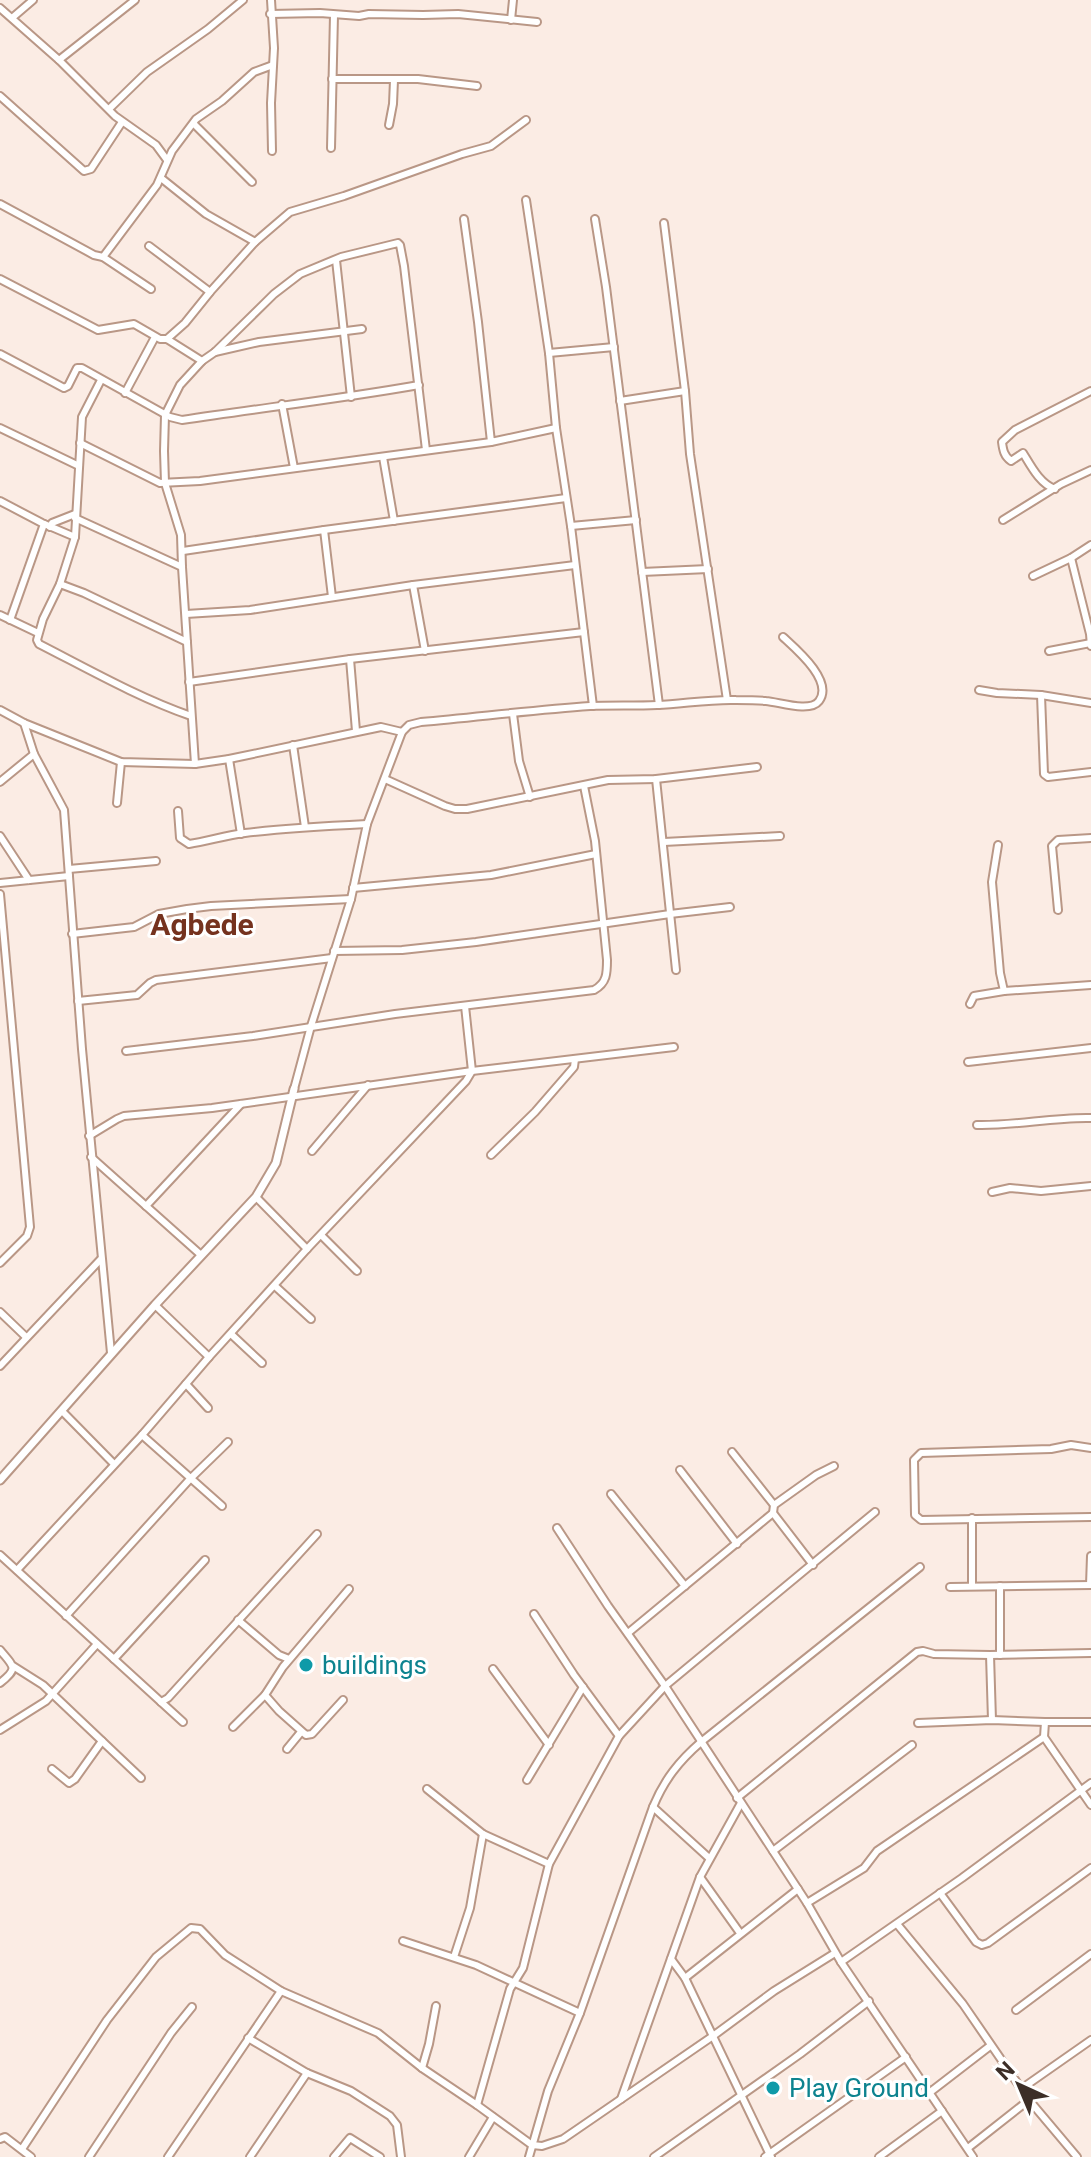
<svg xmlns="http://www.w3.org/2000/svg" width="1091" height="2157" viewBox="0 0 1091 2157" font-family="Roboto,sans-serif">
  <rect width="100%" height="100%" fill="#fbece4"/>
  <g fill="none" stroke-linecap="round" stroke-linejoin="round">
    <!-- minor casing -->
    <g stroke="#b99786" stroke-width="10">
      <g id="minor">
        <polyline points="271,0 274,48 271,103 272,151"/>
        <polyline points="0,8 59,60 115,116 156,145 167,160"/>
        <polyline points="270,14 320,13 359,16 369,14 423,15 458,14 537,22"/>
        <polyline points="12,18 33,0"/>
        <polyline points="511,20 513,0"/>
        <polyline points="59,60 135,0"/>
        <polyline points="332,79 418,79 477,86"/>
        <polyline points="0,96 84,171 91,169 122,122"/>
        <polyline points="109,109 147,72 208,29 243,0"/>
        <polyline points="194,124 252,182"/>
        <polyline points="389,125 393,104 394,80"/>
        <polyline points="331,148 334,15"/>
        <polyline points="161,178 206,214 255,242"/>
        <polyline points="526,200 549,353 556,428 571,526 593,706"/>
        <polyline points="0,204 94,255 103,257 151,289"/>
        <polyline points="464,219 478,322 491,442 556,428"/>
        <polyline points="595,219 606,287 659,705"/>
        <polyline points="664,223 685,391 690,454 727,700"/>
        <polyline points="149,246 210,292"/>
        <polyline points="103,257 157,185 172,151 196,119 222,101 254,72 273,65"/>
        <polyline points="336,260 351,397"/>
        <polyline points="0,279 98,330 134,324 160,339 167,339 202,361"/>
        <polyline points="167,339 185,323 210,292 255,242 290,212 344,196 462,154 491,146 526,120"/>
        <polyline points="215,352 259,342 362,329"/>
        <polyline points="549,353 614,347"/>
        <path d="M0,354L64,388L68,386L77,368H82L170,417L182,420C261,408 340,399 419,385"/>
        <polyline points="125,393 155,337"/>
        <polyline points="620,401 685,391"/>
        <polyline points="282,404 294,468"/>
        <polyline points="0,428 79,466"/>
        <polyline points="80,443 160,483 200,481 491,442"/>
        <polyline points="383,457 394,521"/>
        <path d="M1055,489C1040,484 1031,466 1023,453L1011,461C1004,456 1003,450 1002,442L1015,430L1091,391"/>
        <polyline points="0,501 42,523 75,537"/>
        <polyline points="75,518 182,567"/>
        <polyline points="1003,520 1061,484 1091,470"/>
        <polyline points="571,526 636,520"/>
        <polyline points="50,527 52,523 75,514"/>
        <polyline points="324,530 566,498"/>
        <polyline points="183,551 324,530 332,597"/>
        <polyline points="1071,558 1090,634 1091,646"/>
        <polyline points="642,572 708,569"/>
        <polyline points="1033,576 1071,558 1091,545"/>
        <polyline points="60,584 75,537 82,417 101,380"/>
        <polyline points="413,585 425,651"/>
        <polyline points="186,614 250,610 413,585 575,565"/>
        <polyline points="0,615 38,633"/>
        <polyline points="10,620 44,524"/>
        <path d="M187,642L84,593L60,584L43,619L37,640L39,644C88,669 139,698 191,716"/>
        <polyline points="1049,651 1091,643"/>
        <polyline points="350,659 356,731"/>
        <polyline points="189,682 350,659 584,632"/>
        <polyline points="979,690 997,693 1041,695 1091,703"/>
        <polyline points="1041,695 1044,774 1048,777 1091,772"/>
        <polyline points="0,710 24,723 121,762 195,764 229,759 381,727 402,732"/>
        <polyline points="513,714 519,761 530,797"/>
        <polyline points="24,723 34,754 64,810 82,1049 111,1353"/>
        <polyline points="293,745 305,827"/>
        <polyline points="229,759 241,834"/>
        <polyline points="195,764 182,567 181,535 165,483 164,451 165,415 180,385 202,361 215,352 274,294 300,274 341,257 398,243 400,245 404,266 426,450"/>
        <polyline points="385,779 445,806 455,809 467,809 608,780 656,779 757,767"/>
        <polyline points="656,779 676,970"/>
        <polyline points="0,782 34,754"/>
        <polyline points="117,803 121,762"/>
        <path d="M178,811L180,838L189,844C208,841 227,835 245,833C286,828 326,826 367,824"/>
        <polyline points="0,836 29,880"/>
        <polyline points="664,842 780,836"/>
        <polyline points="998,845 992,882 1000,973 1004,991"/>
        <polyline points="69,869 156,861"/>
        <polyline points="0,883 69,876"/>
        <polyline points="353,888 491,875 596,854"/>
        <polyline points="0,894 30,1227 27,1236 0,1263"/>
        <polyline points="1058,910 1052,846 1058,840 1091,838"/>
        <polyline points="72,934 134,927 159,914 187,909 211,906 351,899"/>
        <polyline points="334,951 402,950 476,942 670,914 730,907"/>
        <polyline points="78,1001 137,995 150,983 156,980 332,958"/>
        <polyline points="970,1004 974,996 1004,991 1091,985"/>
        <path d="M126,1051L253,1036L395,1014L594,990C607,983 607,973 607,960L595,841L584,786"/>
        <polyline points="968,1062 1091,1048"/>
        <path d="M294,1089L311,1026L351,899L367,824L402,732L409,725L421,722C477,717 534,710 590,706C612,705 635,706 657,705C683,704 710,699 736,700C746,700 756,700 766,701C779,702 810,713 819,701C834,681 796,649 783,637"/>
        <path d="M977,1125C1016,1126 1052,1117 1091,1118"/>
        <polyline points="89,1136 117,1119 124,1116 212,1108 472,1071 674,1047"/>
        <polyline points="312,1151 368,1085"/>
        <polyline points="491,1155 535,1112 574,1067 575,1059"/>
        <polyline points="91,1157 201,1255"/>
        <polyline points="992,1192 1010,1188 1041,1191 1091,1186"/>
        <polyline points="256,1197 307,1249"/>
        <polyline points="146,1206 241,1104"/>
        <polyline points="322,1236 357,1271"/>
        <polyline points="275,1286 311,1319"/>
        <polyline points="155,1305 209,1357"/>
        <polyline points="0,1312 26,1337"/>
        <polyline points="231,1334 262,1363"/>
        <polyline points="0,1366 101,1259"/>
        <polyline points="186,1384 208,1408"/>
        <polyline points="62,1411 114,1464"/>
        <polyline points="142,1435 222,1506"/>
        <polyline points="1091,1448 1071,1445 1051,1449 921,1453 914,1460 915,1515 921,1520 1091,1517"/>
        <polyline points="732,1452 774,1505"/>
        <polyline points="680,1470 737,1544"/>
        <polyline points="611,1494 685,1586"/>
        <polyline points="773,1513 813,1565"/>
        <polyline points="557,1528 608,1606 665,1686 807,1903 841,1962 973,2157"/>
        <polyline points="0,1555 183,1722"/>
        <polyline points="17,1570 142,1435 209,1357 307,1249 466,1081 472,1071 465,1006"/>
        <polyline points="972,1585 972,1518"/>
        <polyline points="1090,1585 1091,1556"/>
        <polyline points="950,1587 1091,1585"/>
        <polyline points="534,1614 574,1675 619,1736"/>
        <polyline points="66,1616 190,1479 228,1442"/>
        <polyline points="238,1620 279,1655 289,1659"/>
        <polyline points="628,1633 773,1513 774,1505 816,1475 834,1466"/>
        <path d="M0,1650C14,1667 19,1668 0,1683"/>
        <polyline points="990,1655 992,1720"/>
        <polyline points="1000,1655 1000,1586"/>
        <polyline points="114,1659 205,1560"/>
        <polyline points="13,1666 43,1685 141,1778"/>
        <polyline points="493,1669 549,1745"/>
        <polyline points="343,1700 312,1734 306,1735 279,1711 265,1695 283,1667 349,1589"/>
        <polyline points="161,1702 168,1698 317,1534"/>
        <polyline points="1045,1722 1044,1737 1091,1805"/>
        <polyline points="918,1723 992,1720 1045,1722 1091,1722"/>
        <polyline points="233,1727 265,1695"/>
        <polyline points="0,1730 46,1701 97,1644"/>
        <polyline points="287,1749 301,1732"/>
        <polyline points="52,1769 69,1783 75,1779 102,1741"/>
        <polyline points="527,1780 583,1687"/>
        <polyline points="427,1789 483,1834 549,1864"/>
        <polyline points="737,1798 917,1652 923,1651 934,1654 990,1655 1091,1653"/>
        <polyline points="653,1807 709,1858"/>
        <polyline points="773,1851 912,1745"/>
        <polyline points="700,1877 740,1933"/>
        <polyline points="940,1893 976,1942 982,1945 988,1943 1091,1868"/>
        <polyline points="807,1903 864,1868 877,1851 1044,1737"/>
        <polyline points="897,1924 963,2004 1029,2100 1077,2157"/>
        <polyline points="403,1941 476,1965 580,2013"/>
        <polyline points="454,1957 470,1908 483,1834"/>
        <polyline points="671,1959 685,1978 771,2157"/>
        <polyline points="841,1962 962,1878 1091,1783"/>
        <polyline points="685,1978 798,1889"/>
        <polyline points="1016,2010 1091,1954"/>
        <polyline points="248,2038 307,2073 351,2091 390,2116 397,2125 401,2157"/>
        <polyline points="422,2068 429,2044 436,2006"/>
        <polyline points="1021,2089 1091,2040"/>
        <polyline points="929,2093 990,2046"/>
        <polyline points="621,2099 700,1877 741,1803"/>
        <polyline points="477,2105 510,1989 523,1968 549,1864 619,1736 665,1686 875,1512"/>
        <polyline points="0,2139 5,2137 31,2157"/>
        <polyline points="968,2148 1029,2100"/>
        <polyline points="22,2149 107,2020 156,1957 191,1928 200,1929 225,1955 281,1991 378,2033 422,2068 477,2105 532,2145 542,2146 563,2139 713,2036 774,1991 835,1953"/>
        <polyline points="89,2157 171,2033 192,2007"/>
        <polyline points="168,2157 281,1991"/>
        <polyline points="250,2157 307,2073"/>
        <polyline points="334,2157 350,2138 380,2157"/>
        <polyline points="469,2157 493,2117"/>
        <path d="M529,2157L548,2091L580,2013L653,1807C664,1780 679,1761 701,1742L920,1567"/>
        <polyline points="654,2157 800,2054 869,2001"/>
        <polyline points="765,2157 906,2057"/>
        <polyline points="879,2157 942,2111"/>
      </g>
    </g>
    <!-- tertiary casing -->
    <g stroke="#b99786" stroke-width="11">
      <polyline id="tertiary" points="0,1480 155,1305 256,1197 276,1163 294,1089"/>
    </g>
    <!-- minor -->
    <use href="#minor" stroke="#fff" stroke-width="6"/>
    <!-- tertiary -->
    <use href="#tertiary" stroke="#fff" stroke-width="7"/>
  </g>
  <!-- markers -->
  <g fill="#0f9aa8" stroke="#fff" stroke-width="3">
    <circle cx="306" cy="1665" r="8"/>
    <circle cx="773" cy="2088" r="8"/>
  </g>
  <g text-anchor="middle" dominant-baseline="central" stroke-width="6" stroke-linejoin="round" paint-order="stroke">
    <!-- culture labels -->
    <g font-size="26" fill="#0d838f" stroke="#fff" text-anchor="start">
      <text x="322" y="1665">buildings</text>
      <text x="789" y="2088">Play Ground</text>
    </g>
    <!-- quarter labels -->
    <g font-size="30" font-weight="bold" fill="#75321e" stroke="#fff">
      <text x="202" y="924">Agbede</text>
    </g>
  </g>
  <!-- north arrow -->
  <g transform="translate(1019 2085) rotate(316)" stroke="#ffffff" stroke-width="6" paint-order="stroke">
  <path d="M0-6L14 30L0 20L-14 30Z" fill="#3c2e27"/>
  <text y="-12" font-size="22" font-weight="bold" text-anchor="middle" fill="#3c2e27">N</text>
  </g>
</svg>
